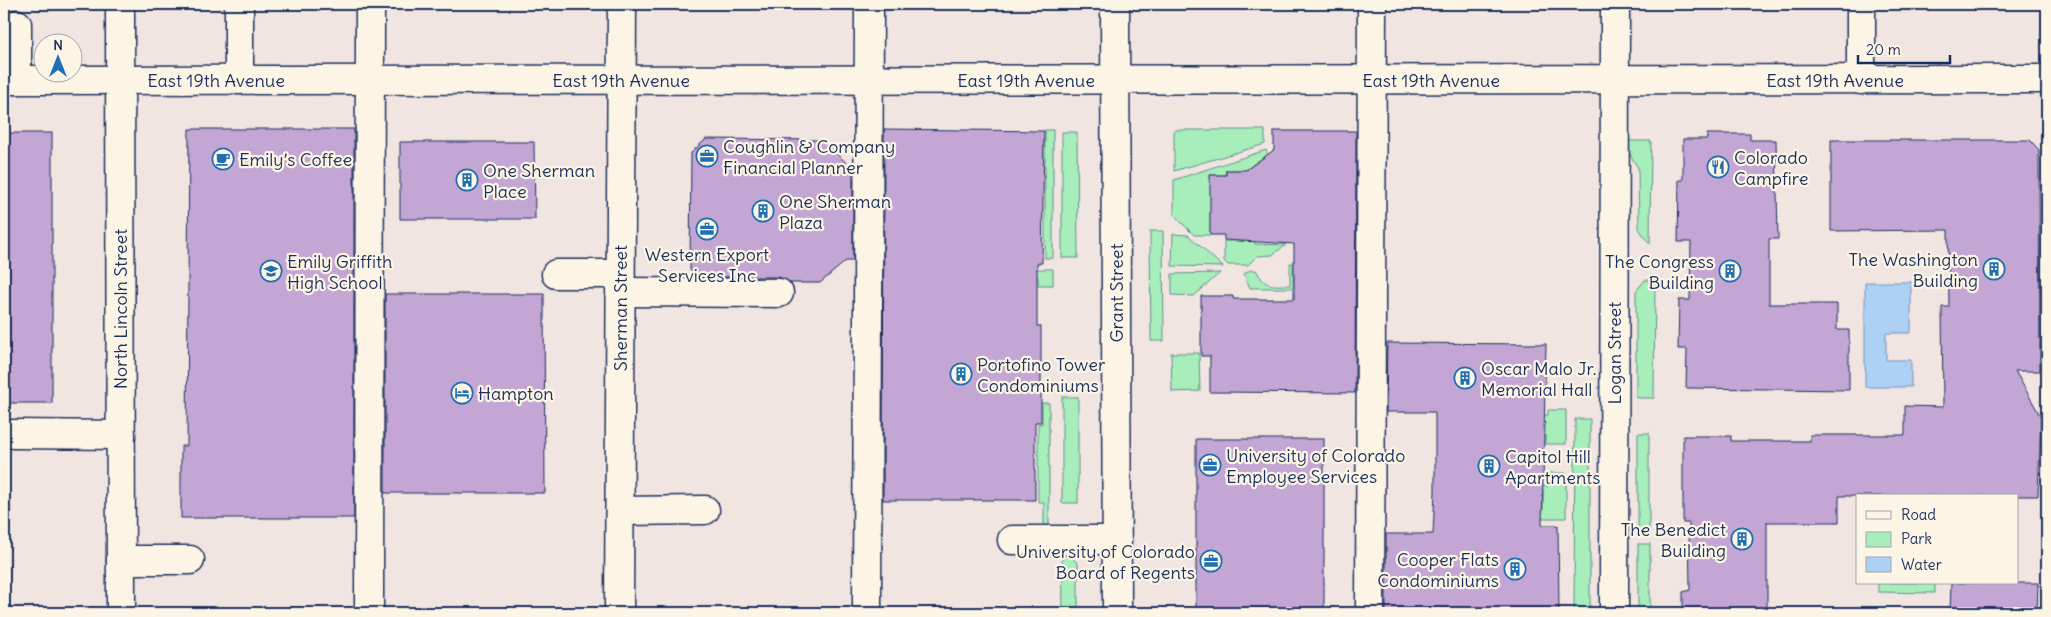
<svg xmlns="http://www.w3.org/2000/svg" width="2051" height="617" viewBox="0 0 2051 617" font-family="Delius,sans-serif">
  <rect width="100%" height="100%" fill="#f1e5e1"/>
  <filter id="ink" filterUnits="userSpaceOnUse"><feTurbulence type="fractalNoise" baseFrequency=".02" numOctaves="2"/><feDisplacementMap in="SourceGraphic" scale="10" xChannelSelector="R" yChannelSelector="G"/><feConvolveMatrix kernelMatrix="1 2 1 2 8 2 1 2 1" color-interpolation-filters="sRGB"/></filter>
  <g filter="url(#ink)">
    <!-- green -->
    <g fill="#a7eeba" stroke="#618e8c">
      <rect x="1045" y="130" width="8" height="128"/>
      <polygon points="1174,130 1265,130 1265,144 1174,171"/>
      <polygon points="1062,132 1077,132 1078,258 1062,258"/>
      <polygon points="1628,141 1651,141 1650,244 1639,229 1638,168 1628,151"/>
      <polygon points="1266,150 1270,160 1259,160 1246,170 1226,170 1225,175 1211,175 1210,235 1194,235 1174,215 1174,180"/>
      <polygon points="1150,231 1163,231 1164,341 1151,341"/>
      <polygon points="1173,234 1188,235 1223,267 1172,266"/>
      <polygon points="1255,236 1255,244 1286,245 1272,255 1257,256 1248,265 1228,265 1224,261 1224,241 1249,241"/>
      <path d="M1290,263H1293V288H1250L1244,274L1250,270H1256C1266,288 1271,285 1290,285Z"/>
      <polygon points="876,269 1053,269 1053,285 1038,285 1038,277 876,277"/>
      <polygon points="1220,273 1194,296 1172,295 1172,274"/>
      <polygon points="1645,280 1655,280 1654,398 1636,398 1636,291"/>
      <polygon points="1171,353 1199,353 1200,391 1172,392"/>
      <rect x="1062" y="397" width="16" height="106"/>
      <polygon points="1042,403 1049,403 1049,530 1044,530 1044,502 1038,502 1038,424 1042,424"/>
      <polygon points="1548,410 1566,410 1566,444 1545,444 1545,423 1527,423 1527,415 1548,415"/>
      <polygon points="1575,419 1590,419 1590,613 1574,613"/>
      <rect x="1638" y="433" width="11" height="103"/>
      <polygon points="1548,473 1566,473 1566,518 1528,518 1528,511 1543,511 1543,491 1529,491 1529,486 1548,486"/>
      <rect x="1638" y="544" width="12" height="69"/>
      <polygon points="1062,550 1078,563 1078,613 1063,613"/>
      <polygon points="1878,583 1935,583 1935,593 1878,592"/>
    </g>
    <!-- water -->
    <polygon fill="#acd1f5" stroke="#7290b9" points="1865,282 1911,282 1911,333 1886,333 1886,360 1911,360 1911,387 1865,387"/>
    <!-- building -->
    <g fill="#c3a6d3" stroke="#1b2f5e">
      <polygon points="189,129 354,129 354,518 181,518 181,446 187,446"/>
      <polygon points="884,129 1044,131 1042,263 1037,263 1037,326 1041,326 1041,422 1035,422 1035,500 883,500"/>
      <polygon points="1274,131 1356,131 1355,393 1210,392 1210,356 1201,356 1201,296 1233,296 1233,299 1294,299 1294,244 1224,240 1224,235 1210,235 1210,175 1226,175 1226,170 1246,170 1274,150"/>
      <rect x="4" y="133" width="48" height="270"/>
      <polygon points="1707,134 1750,134 1750,140 1776,140 1778,239 1769,239 1769,304 1837,304 1837,330 1849,330 1849,390 1686,388 1687,349 1678,349 1679,300 1690,300 1691,242 1678,242 1679,180 1683,180 1683,139 1707,139"/>
      <polygon points="706,139 822,140 853,169 853,261 846,261 820,283 791,283 779,277 697,277 690,270 691,153"/>
      <polygon points="1831,140 2030,140 2039,150 2040,371 2015,371 2041,417 2038,496 1839,496 1839,522 1767,522 1767,613 1683,613 1683,592 1690,590 1689,523 1683,523 1683,436 1731,436 1731,441 1810,441 1810,435 1905,435 1905,406 1943,407 1942,307 1949,307 1948,230 1831,231"/>
      <polygon points="400,142 534,142 535,219 400,219"/>
      <polygon points="385,294 544,294 545,493 385,493"/>
      <polygon points="1387,343 1546,344 1542,525 1558,525 1559,613 1386,613 1386,534 1433,534 1435,491 1435,412 1386,412"/>
      <rect x="1196" y="439" width="128" height="174"/>
      <polygon points="1951,583 2038,583 2037,613 1950,613"/>
    </g>
    <g fill="none" stroke-linecap="round" stroke-linejoin="round">
      <!-- minor casing -->
      <g stroke="#1b2f5e" stroke-width="31">
        <g id="minor">
          <polyline points="1115,4 1117,613"/>
          <polyline points="1861,4 1861,80"/>
          <polyline points="17,24 17,80"/>
          <polyline points="4,80 2047,79"/>
          <polyline points="239,80 239,7"/>
          <polyline points="556,274 620,274"/>
          <polyline points="620,292 779,293"/>
          <polyline points="13,434 121,435"/>
          <polyline points="620,511 705,510"/>
          <polyline points="1012,540 1117,540"/>
          <polyline points="121,560 190,560"/>
          <polyline points="369,613 370,4"/>
          <polyline points="619,613 622,4"/>
          <polyline points="867,613 869,4"/>
          <polyline points="1370,613 1372,4"/>
          <polyline points="1614,613 1615,4"/>
        </g>
      </g>
      <!-- major casing -->
      <g stroke="#1b2f5e" stroke-width="31">
        <polyline id="major" points="120,4 121,613"/>
      </g>
      <!-- minor -->
      <use href="#minor" stroke="#fcf5e5" stroke-width="28"/>
      <!-- major -->
      <use href="#major" stroke="#fcf5e5" stroke-width="28"/>
    </g>
  </g>
  <!-- icons -->
  <defs>
    <g id="office-ring" transform="scale(1.125)"><circle r="9.5" fill="#fcf5e5" stroke="#1f6fb2" stroke-width="1.5"/><path d="M-6-3h4V-5.5h4V-3h4V5H-6ZM-1-4.5V-3h2v-1.5ZM-6 0V1H6V0Z" fill="#1f6fb2"/></g>
    <g id="cafe-ring" transform="scale(1.125)"><circle r="9.5" fill="#fcf5e5" stroke="#1f6fb2" stroke-width="1.5"/><path d="M-5.5-4.5H6V0H3Q3 3.5 0 3.5H-2.5Q-5.5 3.5-5.5 0ZM3-3.2v2h1.7v-2ZM-6 4.5H4V6H-6Z" fill="#1f6fb2"/></g>
    <g id="restaurant-ring" transform="scale(1.125)"><circle r="9.5" fill="#fcf5e5" stroke="#1f6fb2" stroke-width="1.5"/><path d="M-5-6h1v4h1v-4h1v4h1v-4h1v5L-1.5 .5V6h-2V.5L-5-1ZM5-6V6H3V1.5H1.5Q1.5-4 5-6Z" fill="#1f6fb2"/></g>
    <g id="building-ring" transform="scale(1.125)"><circle r="9.5" fill="#fcf5e5" stroke="#1f6fb2" stroke-width="1.5"/><path d="M-4-6H4V6H1V3H-1V6H-4ZM-2.5-4.3h1.7v1.8h-1.7ZM.8-4.3h1.7v1.8H.8ZM-2.5-1h1.7V.8h-1.7ZM.8-1h1.7V.8H.8Z" fill="#1f6fb2"/></g>
    <g id="school-ring" transform="scale(1.125)"><circle r="9.5" fill="#fcf5e5" stroke="#1f6fb2" stroke-width="1.5"/><path d="M0-5L7-2L0 1L-7-2ZM-4 1L0 2.5L4 1V4Q0 6-4 4Z" fill="#1f6fb2"/></g>
    <g id="hotel-ring" transform="scale(1.125)"><circle r="9.5" fill="#fcf5e5" stroke="#1f6fb2" stroke-width="1.5"/><path d="M-6-4.5h1.5V1H6V5H4.5V3h-9V5H-6ZM-4 0a1.8 1.8 0 1 1 3.6 0ZM.5 0V-2.5h3Q6-2.5 6 0Z" fill="#1f6fb2"/></g>
  </defs>
  <g fill-rule="evenodd">
    <use href="#office-ring" x="707" y="156"/>
    <use href="#cafe-ring" x="223" y="159"/>
    <use href="#restaurant-ring" x="1718" y="167"/>
    <use href="#building-ring" x="467" y="180"/>
    <use href="#building-ring" x="763" y="211"/>
    <use href="#office-ring" x="707" y="229"/>
    <use href="#building-ring" x="1994" y="269"/>
    <use href="#school-ring" x="271" y="271"/>
    <use href="#building-ring" x="1730" y="271"/>
    <use href="#building-ring" x="961" y="374"/>
    <use href="#building-ring" x="1465" y="378"/>
    <use href="#hotel-ring" x="462" y="393"/>
    <use href="#office-ring" x="1210" y="465"/>
    <use href="#building-ring" x="1489" y="466"/>
    <use href="#building-ring" x="1742" y="539"/>
    <use href="#office-ring" x="1211" y="561"/>
    <use href="#building-ring" x="1515" y="569"/>
  </g>
  <g text-anchor="middle" dominant-baseline="central" stroke-width="4.5" stroke-linejoin="round" paint-order="stroke">
    <!-- street labels -->
    <g font-size="18" fill="#1b2f5e" stroke="#fcf5e5">
      <text x="216" y="80">East 19th Avenue</text>
      <text x="621" y="80">East 19th Avenue</text>
      <text x="1026" y="80">East 19th Avenue</text>
      <text x="1431" y="80">East 19th Avenue</text>
      <text x="1835" y="80">East 19th Avenue</text>
      <text transform="translate(1116 293) rotate(-90)">Grant Street</text>
      <text transform="translate(620 308) rotate(-90)">Sherman Street</text>
      <text transform="translate(120 309) rotate(-90)">North Lincoln Street</text>
      <text transform="translate(1614 353) rotate(-90)">Logan Street</text>
    </g>
    <!-- poi labels -->
    <g font-size="18" fill="#1b2f5e" stroke="#fcf5e5" text-anchor="start">
      <text x="723" y="146">Coughlin &amp; Company<tspan x="723" dy="21">Financial Planner</tspan></text>
      <text x="1734" y="157">Colorado<tspan x="1734" dy="21">Campfire</tspan></text>
      <text x="239" y="159">Emily’s Coffee</text>
      <text x="483" y="170">One Sherman<tspan x="483" dy="21">Place</tspan></text>
      <text x="779" y="201">One Sherman<tspan x="779" dy="21">Plaza</tspan></text>
      <text x="707" y="254" text-anchor="middle">Western Export<tspan x="707" dy="21">Services Inc</tspan></text>
      <text x="1978" y="259" text-anchor="end">The Washington<tspan x="1978" dy="21">Building</tspan></text>
      <text x="287" y="261">Emily Griffith<tspan x="287" dy="21">High School</tspan></text>
      <text x="1714" y="261" text-anchor="end">The Congress<tspan x="1714" dy="21">Building</tspan></text>
      <text x="977" y="364">Portofino Tower<tspan x="977" dy="21">Condominiums</tspan></text>
      <text x="1481" y="368">Oscar Malo Jr.<tspan x="1481" dy="21">Memorial Hall</tspan></text>
      <text x="478" y="393">Hampton</text>
      <text x="1226" y="455">University of Colorado<tspan x="1226" dy="21">Employee Services</tspan></text>
      <text x="1505" y="456">Capitol Hill<tspan x="1505" dy="21">Apartments</tspan></text>
      <text x="1726" y="529" text-anchor="end">The Benedict<tspan x="1726" dy="21">Building</tspan></text>
      <text x="1195" y="551" text-anchor="end">University of Colorado<tspan x="1195" dy="21">Board of Regents</tspan></text>
      <text x="1499" y="559" text-anchor="end">Cooper Flats<tspan x="1499" dy="21">Condominiums</tspan></text>
    </g>
  </g>
  <!-- margin -->
  <rect width="2051" height="617" fill="none" stroke="#fcf5e5" stroke-width="20"/>
  <rect x="10" y="10" width="2031" height="597" fill="none" stroke="#1b2f5e" stroke-width="2" filter="url(#ink)"/>
  <!-- legend -->
  <rect x="1856" y="494" width="162" height="90" fill="#fcf5e5" stroke="#a2a6af"/>
  <rect x="1866" y="511" width="25" height="8" fill="#fcf5e5" stroke="#a2a6af"/>
  <text x="1901" y="520" font-size="15" fill="#1b2f5e">Road</text>
  <rect x="1866" y="532" width="25" height="15" fill="#a7eeba" stroke="#a2a6af"/>
  <text x="1901" y="544" font-size="15" fill="#1b2f5e">Park</text>
  <rect x="1866" y="557" width="25" height="15" fill="#acd1f5" stroke="#a2a6af"/>
  <text x="1901" y="570" font-size="15" fill="#1b2f5e">Water</text>
  <!-- north arrow -->
  <g transform="translate(58 58)"><circle r="24" fill="#fcf5e5" stroke="#a2a6af"/>
  <path d="M0-4L9 19L0 12L-9 19Z" fill="#1f6fb2"/>
  <text y="-8" font-size="14" font-weight="bold" text-anchor="middle" fill="#1b2f5e">N</text>
  </g>
  <!-- scale -->
  <path d="M1858 55v8h92v-8" fill="none" stroke="#1b2f5e" stroke-width="2.5"/>
  <text x="1866" y="55" font-size="15" fill="#1b2f5e" stroke="#fcf5e5" stroke-width="4" paint-order="stroke">20 m</text>
</svg>
